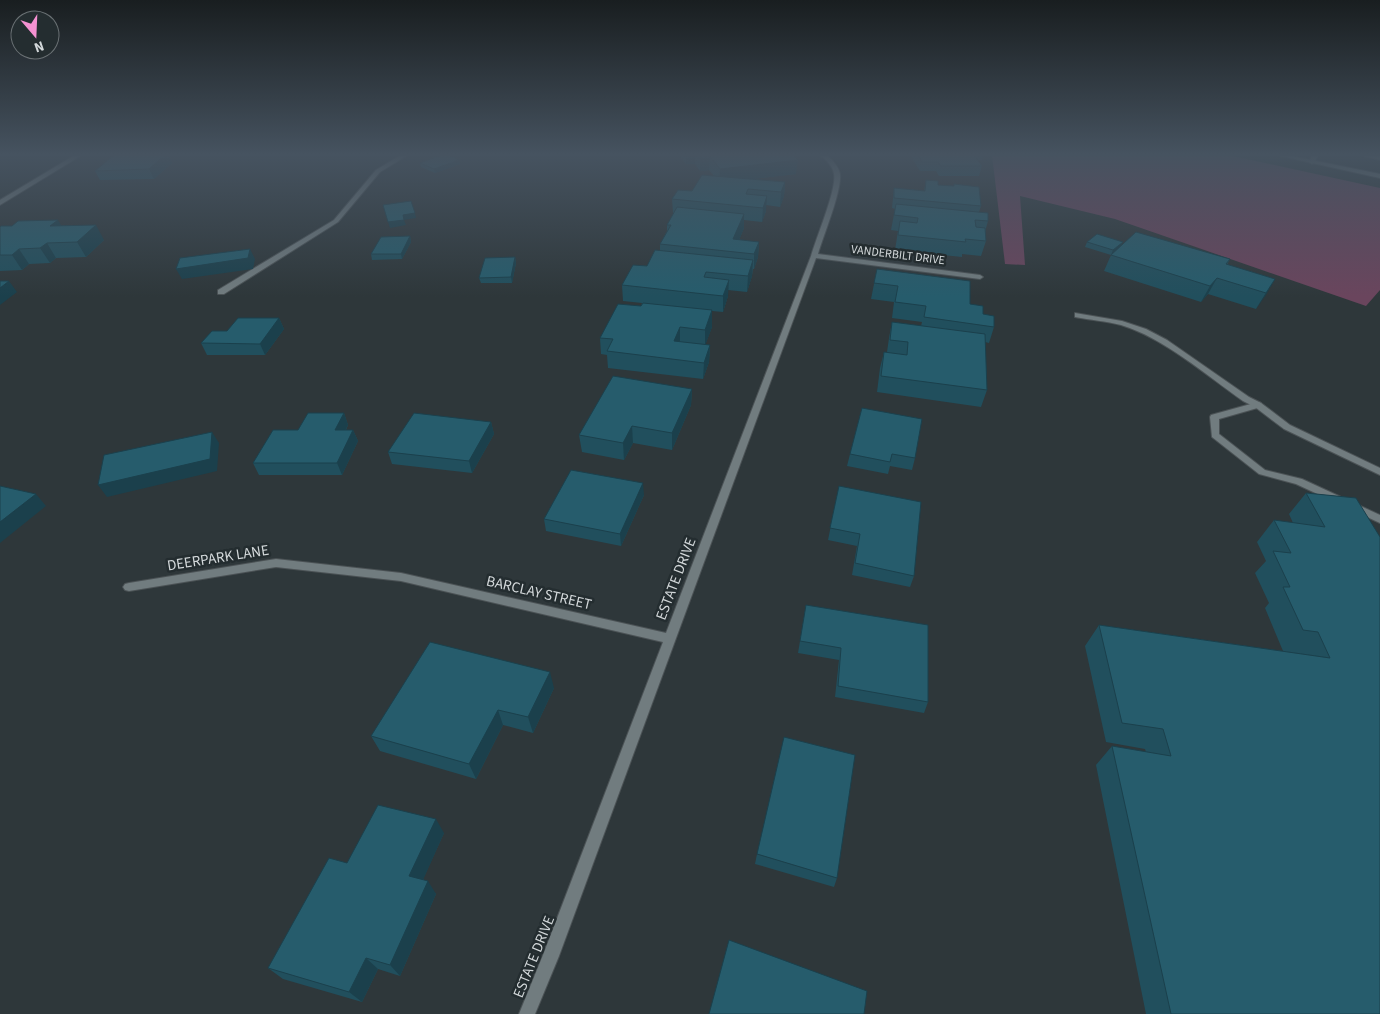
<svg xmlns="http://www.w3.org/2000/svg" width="1380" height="1014" viewBox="0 0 1380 1014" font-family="'Source Sans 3',sans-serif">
  <rect width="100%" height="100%" fill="#2e373a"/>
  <!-- green -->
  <polygon fill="#6a455d" points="992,155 1228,155 1380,188 1380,290 1366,306 1115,219 1020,196 1025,265 1005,264"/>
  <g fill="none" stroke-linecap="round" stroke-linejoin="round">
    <!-- lane casing -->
    <g stroke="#4b5255" stroke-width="2">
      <g id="lane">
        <polygon points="1312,155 1318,155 1315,162 1312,164 1309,162"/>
        <polygon points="1362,155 1380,156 1380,160 1363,156"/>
        <polygon points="1258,402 1261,403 1262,405 1261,407 1219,419 1219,434 1265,470 1302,479 1380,515 1380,523 1296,484 1259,474 1212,437 1210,417 1211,415"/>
      </g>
    </g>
    <!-- street casing -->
    <g stroke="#4b5255" stroke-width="2">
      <g id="street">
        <polygon points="75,155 82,155 0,205 0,200"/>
        <polygon points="401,155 408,155 380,172 338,222 224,294 218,294 218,290 334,220 376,170"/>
        <path d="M820,155H827C832,160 839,167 840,174C842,191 823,236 818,254L980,275L983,277L980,279L816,258L559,956L535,1014H519L543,955L663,642L401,581L276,567L129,591L125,590L123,587L125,584L129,583L276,559L401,573L666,633L811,256C816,238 837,189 834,174C833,166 826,160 820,155Z"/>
        <polygon points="1276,155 1287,155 1380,174 1380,178"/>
        <path d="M1075,313L1122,321L1146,329L1167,340L1249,397L1261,403L1290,425L1380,468V475L1284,429L1255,407L1243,401C1206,375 1164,338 1121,325C1106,321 1090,320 1075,317Z"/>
      </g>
    </g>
    <!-- lane -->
    <use href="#lane" fill="#717c7f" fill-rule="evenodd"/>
    <!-- street -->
    <use href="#street" fill="#717c7f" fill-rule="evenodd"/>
  </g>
  <!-- wall -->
  <g fill="#214f5d">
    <polygon points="679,155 793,155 796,174 750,179 785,182 784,196 780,207 766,205 766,211 762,222 744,220 744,228 739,240 759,242 758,257 754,269 753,269 752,276 747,292 728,290 728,296 723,312 712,311 712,327 705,345 710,345 709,362 703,379 608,368 607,355 601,354 600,338 641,306 642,303 623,301 622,285 647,266 660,251 660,244 667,231 667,225 674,213 673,213 672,199 692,191 714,176 709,170 700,171 695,164 686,164"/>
    <polygon points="910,155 983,155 982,160 978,160 982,166 979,176 939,176 936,171 920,171"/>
    <polygon points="459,160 460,164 435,173 421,167 420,163"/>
    <polygon points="172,163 154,179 100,180 95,171"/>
    <polygon points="926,180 938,185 954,186 954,184 981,206 979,212 988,221 985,232 986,241 981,256 962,254 962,257 895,250 898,231 891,230 895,209 892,208 894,188 924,191"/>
    <polygon points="62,226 104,240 86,257 56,258 50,263 29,264 22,270 0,271 0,227"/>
    <polygon points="410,236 411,242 402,259 372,260 371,254"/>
    <polygon points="1087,242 1123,242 1121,245 1230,259 1227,265 1275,279 1256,309 1208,294 1201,302 1104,271 1111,255 1085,247"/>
    <polygon points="515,257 516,263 512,283 481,283 479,278"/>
    <polygon points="877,269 970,304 983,314 994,327 989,343 985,342 987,390 981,407 877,392 880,368 884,352 887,352 889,338 892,322 921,326 922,322 892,318 894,302 871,299"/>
    <polygon points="279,318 284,329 265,355 207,355 201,343 227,331"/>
    <polygon points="692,389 691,405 672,450 633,443 624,460 582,452 579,435"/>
    <polygon points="862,408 915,458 912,470 890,466 888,474 847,466 850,454"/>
    <polygon points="344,413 348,425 346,430 353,430 358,441 342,475 259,475 253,463 298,430"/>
    <polygon points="491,422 494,434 472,473 392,464 388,452"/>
    <polygon points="839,486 914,576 910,587 852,575 857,546 828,540"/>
    <polygon points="1306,493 1356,498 1380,1014 1146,1014 1096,765 1112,746 1146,752 1145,749 1106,742 1085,646 1099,625 1283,651 1265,608 1269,603 1255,573 1266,561 1257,542 1274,520 1293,523 1289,514"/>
    <polygon points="644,495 621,546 546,531 544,519"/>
    <polygon points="806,605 928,702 924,713 835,697 839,660 798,653"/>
    <polygon points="554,688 533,733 503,725 476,779 380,751 371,736"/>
    <polygon points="444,833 423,879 436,894 400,976 378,969 362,1002 283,979 268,968 347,863"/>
    <polygon points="757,854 837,878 834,887 755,864"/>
  </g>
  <!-- shaded-wall -->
  <g fill="#1b404c">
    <polygon points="165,155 168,155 172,163 154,179 149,169"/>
    <rect x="686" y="155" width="9" height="9"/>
    <polygon points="710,156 709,170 700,171 700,157"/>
    <polygon points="459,160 460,164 435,173 434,169"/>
    <polygon points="798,160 796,174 719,183 720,169"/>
    <polygon points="785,182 784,196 780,207 781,192"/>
    <polygon points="767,196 766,211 762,222 763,208"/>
    <polygon points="415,213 416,218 404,220 406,225 390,228 388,222 403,215"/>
    <polygon points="744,214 744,228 734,252 733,239"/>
    <polygon points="58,220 67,235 50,226"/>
    <polygon points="96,225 104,240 86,257 77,242"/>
    <polygon points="410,236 411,242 402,259 401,254"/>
    <polygon points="759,242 758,257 754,269 754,254"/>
    <polygon points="1123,242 1120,247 1111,255 1113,250"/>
    <polygon points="47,243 56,258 50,263 40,248"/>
    <polygon points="19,249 29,264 22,270 12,255"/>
    <polygon points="250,249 255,259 253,269 182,279 176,269"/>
    <polygon points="515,257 516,263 512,283 511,277"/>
    <polygon points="753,260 752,276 747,292 748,276"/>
    <polygon points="1217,278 1208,294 1201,302 1210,286"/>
    <polygon points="1275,279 1266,295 1256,309 1266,293"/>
    <polygon points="729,280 728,296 723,312 723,296"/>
    <polygon points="9,281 17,292 0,305 0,288"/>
    <polygon points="712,310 712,327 705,346 705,330"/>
    <polygon points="279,318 284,329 265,355 260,344"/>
    <polygon points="680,327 680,343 674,341"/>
    <polygon points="710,345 709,362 703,379 704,363"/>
    <polygon points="692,389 691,405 672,450 672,433"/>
    <polygon points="344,413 348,425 340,441 335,430"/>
    <polygon points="491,422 494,434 472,473 469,461"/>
    <polygon points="632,426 633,443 624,460 623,443"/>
    <polygon points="353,430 358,441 342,475 337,463"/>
    <polygon points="212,432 219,443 217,471 107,497 98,485"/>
    <polygon points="643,483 644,495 621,546 620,534"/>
    <polygon points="36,494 46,506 0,543 0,522"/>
    <polygon points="550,672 554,688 533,733 528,717"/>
    <polygon points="498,710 503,725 476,779 469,764"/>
    <polygon points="436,819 444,833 419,889 409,876"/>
    <polygon points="428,881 436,894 400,976 390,965"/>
    <polygon points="366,958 378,969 362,1002 349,992"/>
  </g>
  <!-- building -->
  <g fill="#265c6c" stroke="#1b404c">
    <polygon points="114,155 165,155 149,169 95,171"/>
    <polygon points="441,155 448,155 459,160 434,169 420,163"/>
    <polygon points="699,155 793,155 798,160 720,169 710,156 700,157"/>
    <polygon points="918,155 974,155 982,166 941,166 938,162 922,162"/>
    <polygon points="702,175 785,182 781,192 748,189 746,194 767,196 763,208 672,199 678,190 692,191"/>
    <polygon points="926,180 938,181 938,185 954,186 954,184 979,187 981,206 894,198 894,188 925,191"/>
    <polygon points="411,201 415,213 403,215 404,220 388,222 383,205"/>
    <polygon points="896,204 988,213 988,221 975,220 976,227 985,228 986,241 965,239 966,242 898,235 900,221 917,223 918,218 894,215"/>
    <polygon points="677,207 744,214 733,239 759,242 754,254 660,244 671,225 667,225"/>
    <polygon points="58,220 50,226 96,225 77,242 47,243 40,248 19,249 12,255 0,255 0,227 1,226 12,226 18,221"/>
    <polygon points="1136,232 1230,259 1226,264 1275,279 1266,293 1217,278 1210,286 1111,255"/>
    <polygon points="1097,234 1123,242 1113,250 1087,242"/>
    <polygon points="410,236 401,254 371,254 381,237"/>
    <polygon points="250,249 248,258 176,269 180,258"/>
    <polygon points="655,250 753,260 748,276 706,272 704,277 729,280 723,296 622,285 633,265 647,266"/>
    <polygon points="515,257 511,277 479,278 485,258"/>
    <polygon points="877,269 970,281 970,304 983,306 983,314 994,316 994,327 924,317 926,306 895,302 898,286 874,283"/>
    <polygon points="0,281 9,281 0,288"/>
    <polygon points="643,303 712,310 705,330 680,327 674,341 710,345 704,363 607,351 613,339 600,338 618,304 641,306"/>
    <polygon points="238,318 279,318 260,344 201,343 212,331 227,331"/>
    <polygon points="892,322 985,334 987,390 881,376 884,352 907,355 908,342 890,340"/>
    <polygon points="613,376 692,389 672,433 632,426 623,443 579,435"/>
    <polygon points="862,408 922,419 915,458 892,454 890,462 850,454"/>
    <polygon points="308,413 344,413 335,430 353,430 337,463 253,463 273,430 298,430"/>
    <polygon points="414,413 491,422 469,461 388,452"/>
    <polygon points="212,432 210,459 98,485 104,455"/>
    <polygon points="571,470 643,483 620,534 544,519"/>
    <polygon points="0,486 36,494 0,522"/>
    <polygon points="839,486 921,502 914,576 855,563 860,534 830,528"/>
    <polygon points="1306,493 1356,498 1380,537 1380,1014 1171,1014 1112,746 1171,756 1163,729 1122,723 1099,625 1330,658 1318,632 1303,630 1283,587 1290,587 1273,551 1291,553 1274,520 1325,527"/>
    <polygon points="806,605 928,625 928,702 838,686 841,648 800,641"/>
    <polygon points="430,642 550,672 528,717 498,710 469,764 371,736"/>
    <polygon points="784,737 855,755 837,878 757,854"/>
    <polygon points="378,805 436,819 409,876 428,881 390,965 366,958 349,992 268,968 329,858 347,863"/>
    <polygon points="729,940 867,991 864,1014 709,1014"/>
  </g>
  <!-- sky -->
  <linearGradient id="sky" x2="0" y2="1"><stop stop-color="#191e20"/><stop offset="0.52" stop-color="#465360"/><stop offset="1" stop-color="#465360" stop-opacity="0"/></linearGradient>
  <rect width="1380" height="297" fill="url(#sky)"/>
  <g text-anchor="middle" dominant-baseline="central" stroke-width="5" stroke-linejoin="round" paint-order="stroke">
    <!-- far-street labels -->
    <g font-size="12" fill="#d3d8da" stroke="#242d30">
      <text transform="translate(898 255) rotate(7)">VANDERBILT DRIVE</text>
    </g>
    <!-- street labels -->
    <g font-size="15" fill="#d3d8da" stroke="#242d30">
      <text transform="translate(218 558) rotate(-9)">DEERPARK LANE</text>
      <text transform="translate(676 579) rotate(-69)">ESTATE DRIVE</text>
      <text transform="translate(539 593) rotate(13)">BARCLAY STREET</text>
      <text transform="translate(534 957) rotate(-68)">ESTATE DRIVE</text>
    </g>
  </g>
  <!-- north arrow -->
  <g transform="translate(35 35) rotate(161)"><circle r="24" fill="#242d30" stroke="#6a7174"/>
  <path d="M0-4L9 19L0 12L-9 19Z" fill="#f591d2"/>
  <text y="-8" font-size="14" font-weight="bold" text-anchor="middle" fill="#d3d8da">N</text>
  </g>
</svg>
